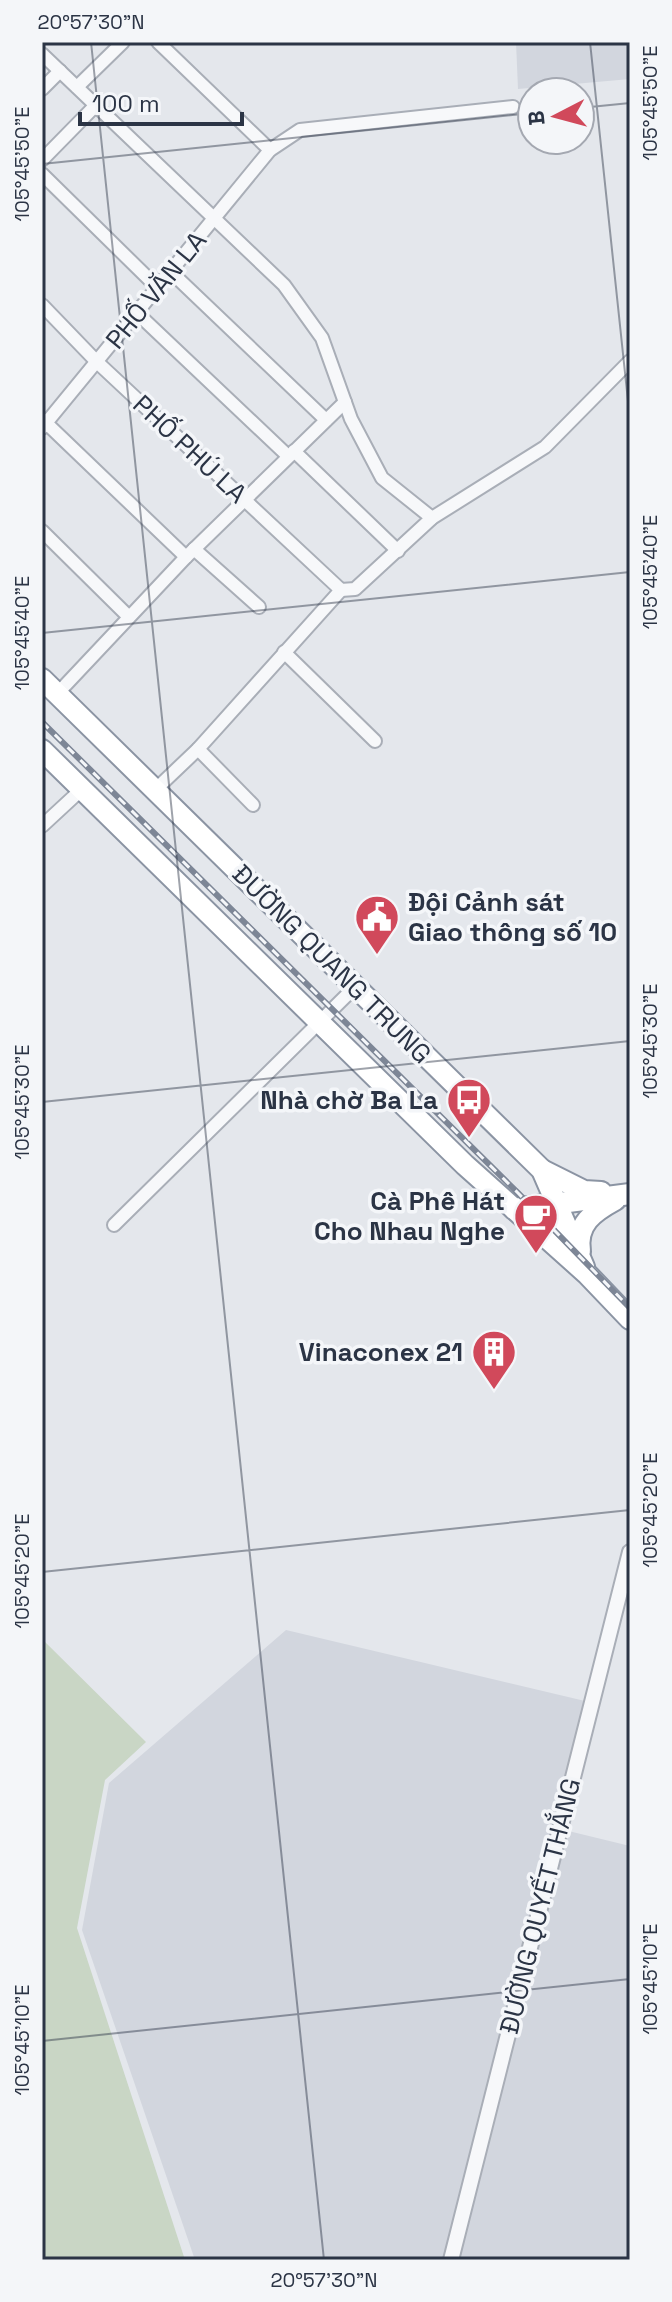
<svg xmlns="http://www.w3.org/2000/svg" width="672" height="2302" viewBox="0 0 672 2302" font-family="'Space Grotesk',sans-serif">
  <rect width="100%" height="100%" fill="#e4e7ec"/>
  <!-- built -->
  <g fill="#d2d6de">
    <polygon points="516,42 630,42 630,79 518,89"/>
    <polygon points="286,1630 585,1701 552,1827 630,1846 630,2260 195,2260 82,1930 109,1783"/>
  </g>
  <!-- green -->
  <polygon fill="#c9d6c5" points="42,1639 146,1742 105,1780 77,1928 185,2260 42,2260"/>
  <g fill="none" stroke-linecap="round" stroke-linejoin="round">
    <!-- minor casing -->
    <g stroke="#a9aeb7" stroke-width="16">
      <g id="minor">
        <polyline points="158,42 270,150"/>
        <polyline points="42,54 284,285 322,338 351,419 382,478 432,518"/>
        <polyline points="77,87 123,42"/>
        <polyline points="42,89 60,71"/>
        <polyline points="42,160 96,105"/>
        <polyline points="42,174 158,288"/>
        <polyline points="171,272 326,420"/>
        <polyline points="42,305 97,362 341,590"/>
        <polyline points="137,313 288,456"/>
        <polyline points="42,419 186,557"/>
        <polyline points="42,428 270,150 300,130 513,107"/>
        <polyline points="294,451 398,551"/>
        <polyline points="42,531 129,617"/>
        <polyline points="194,549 259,607"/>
        <polyline points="341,590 355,589 432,518 545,447 630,361"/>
        <polyline points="284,652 375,741"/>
        <polyline points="57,694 186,557 345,402"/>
        <polyline points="198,749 253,805"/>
        <polyline points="155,790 198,749 341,590"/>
        <polyline points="42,826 82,789"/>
        <polyline points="114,1225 355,987"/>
      </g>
    </g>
    <!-- tertiary casing -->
    <g stroke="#a9aeb7" stroke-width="18">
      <polyline id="tertiary" points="451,2260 630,1552"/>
    </g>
    <!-- trunk casing -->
    <g stroke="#8b94a3" stroke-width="24">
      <g id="trunk">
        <polyline points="42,679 542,1170 584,1267"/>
        <polyline points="42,750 465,1165 587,1274 630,1319"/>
        <polyline points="542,1170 584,1191 601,1192"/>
        <polyline points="514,1209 630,1194"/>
        <path d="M580,1251C576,1224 593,1212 615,1200"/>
      </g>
    </g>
    <!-- minor -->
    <use href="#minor" stroke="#f7f8fa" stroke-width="12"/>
    <!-- tertiary -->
    <use href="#tertiary" stroke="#f7f8fa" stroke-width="14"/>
    <!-- trunk -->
    <use href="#trunk" stroke="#fff" stroke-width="20"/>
    <!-- rail casing -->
    <g stroke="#7d8696" stroke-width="6">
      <polyline id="rail" points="42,722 518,1193 630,1308"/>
    </g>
    <!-- rail -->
    <use href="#rail" stroke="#f4f6f9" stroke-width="3" stroke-dasharray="9" stroke-linecap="butt"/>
  </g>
  <!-- ticks -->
  <path fill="none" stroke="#2b3445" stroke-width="2" stroke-opacity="0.45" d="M91,42L324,2260M590,42L630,420M580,108L630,103M42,164L532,113M42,633L630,572M42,1102L630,1041M42,1572L630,1510M42,2041L630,1979"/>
  <!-- icons -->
  <defs>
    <g id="civic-pin" transform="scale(2.3)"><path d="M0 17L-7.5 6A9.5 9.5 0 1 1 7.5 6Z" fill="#d1495b" stroke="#f4f6f9"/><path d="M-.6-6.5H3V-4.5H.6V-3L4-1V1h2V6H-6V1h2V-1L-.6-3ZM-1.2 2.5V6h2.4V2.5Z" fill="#fff"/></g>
    <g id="bus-pin" transform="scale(2.3)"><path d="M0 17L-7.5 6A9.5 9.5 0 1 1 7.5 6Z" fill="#d1495b" stroke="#f4f6f9"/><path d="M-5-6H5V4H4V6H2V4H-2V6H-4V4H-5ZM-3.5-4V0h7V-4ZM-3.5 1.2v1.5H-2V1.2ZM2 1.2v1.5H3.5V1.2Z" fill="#fff"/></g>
    <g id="cafe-pin" transform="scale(2.3)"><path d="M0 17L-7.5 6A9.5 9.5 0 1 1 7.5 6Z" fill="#d1495b" stroke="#f4f6f9"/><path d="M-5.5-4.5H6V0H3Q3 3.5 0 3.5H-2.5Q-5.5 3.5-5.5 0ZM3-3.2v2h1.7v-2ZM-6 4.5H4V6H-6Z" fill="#fff"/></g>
    <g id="building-pin" transform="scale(2.3)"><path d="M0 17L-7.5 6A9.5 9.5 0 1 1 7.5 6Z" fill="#d1495b" stroke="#f4f6f9"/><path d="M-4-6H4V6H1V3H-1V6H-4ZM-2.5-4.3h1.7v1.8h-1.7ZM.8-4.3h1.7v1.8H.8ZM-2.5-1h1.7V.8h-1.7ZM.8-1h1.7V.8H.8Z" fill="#fff"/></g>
  </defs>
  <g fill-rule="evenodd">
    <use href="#civic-pin" x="377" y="917"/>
    <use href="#bus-pin" x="469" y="1100"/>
    <use href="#cafe-pin" x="536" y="1216"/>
    <use href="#building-pin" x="494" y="1352"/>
  </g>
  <g text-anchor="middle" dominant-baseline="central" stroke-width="7" stroke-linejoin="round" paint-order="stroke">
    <!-- street labels -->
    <g font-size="26" fill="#2b3445" stroke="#f4f6f9">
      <text transform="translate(156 290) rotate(-51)">PHỐ VĂN LA</text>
      <text transform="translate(190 449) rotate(43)">PHỐ PHÚ LA</text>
      <text transform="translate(332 964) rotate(45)">ĐƯỜNG QUANG TRUNG</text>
      <text transform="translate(540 1906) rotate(-76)">ĐƯỜNG QUYẾT THẮNG</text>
    </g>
    <!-- poi labels -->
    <g font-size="26" font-weight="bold" fill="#2b3445" stroke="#f4f6f9" text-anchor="end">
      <text x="408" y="902" text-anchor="start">Đội Cảnh sát<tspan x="408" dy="30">Giao thông số 10</tspan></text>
      <text x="438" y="1100">Nhà chờ Ba La</text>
      <text x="505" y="1201">Cà Phê Hát<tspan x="505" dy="30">Cho Nhau Nghe</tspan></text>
      <text x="463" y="1352">Vinaconex 21</text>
    </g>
  </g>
  <!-- border -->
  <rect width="672" height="2302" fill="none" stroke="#f4f6f9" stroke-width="88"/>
  <!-- north arrow -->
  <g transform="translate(556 116) rotate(264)"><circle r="38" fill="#f4f6f9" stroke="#a4a8b1" stroke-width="2"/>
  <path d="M0-6L14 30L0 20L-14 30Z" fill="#d1495b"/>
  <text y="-12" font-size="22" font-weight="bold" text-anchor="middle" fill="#2b3445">B</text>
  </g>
  <!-- scale -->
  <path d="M80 112v12h162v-12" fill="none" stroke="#2b3445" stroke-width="4"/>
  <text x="92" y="112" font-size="24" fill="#2b3445" stroke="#f4f6f9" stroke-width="6" paint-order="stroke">100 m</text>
  <rect x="44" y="44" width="584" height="2214" fill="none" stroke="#2b3445" stroke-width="3"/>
  <g font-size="20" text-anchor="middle" fill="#2b3445">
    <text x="91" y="29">20°57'30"N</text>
    <text transform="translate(650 103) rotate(-90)" y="7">105°45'50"E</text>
    <text transform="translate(22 164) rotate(-90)" y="7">105°45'50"E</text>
    <text transform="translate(650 572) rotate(-90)" y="7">105°45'40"E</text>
    <text transform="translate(22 633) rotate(-90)" y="7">105°45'40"E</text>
    <text transform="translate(650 1041) rotate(-90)" y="7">105°45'30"E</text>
    <text transform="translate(22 1102) rotate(-90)" y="7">105°45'30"E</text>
    <text transform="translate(650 1510) rotate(-90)" y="7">105°45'20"E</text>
    <text transform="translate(22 1571) rotate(-90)" y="7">105°45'20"E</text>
    <text transform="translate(650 1979) rotate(-90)" y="7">105°45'10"E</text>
    <text transform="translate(22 2040) rotate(-90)" y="7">105°45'10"E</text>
    <text x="324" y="2287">20°57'30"N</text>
  </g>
</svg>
